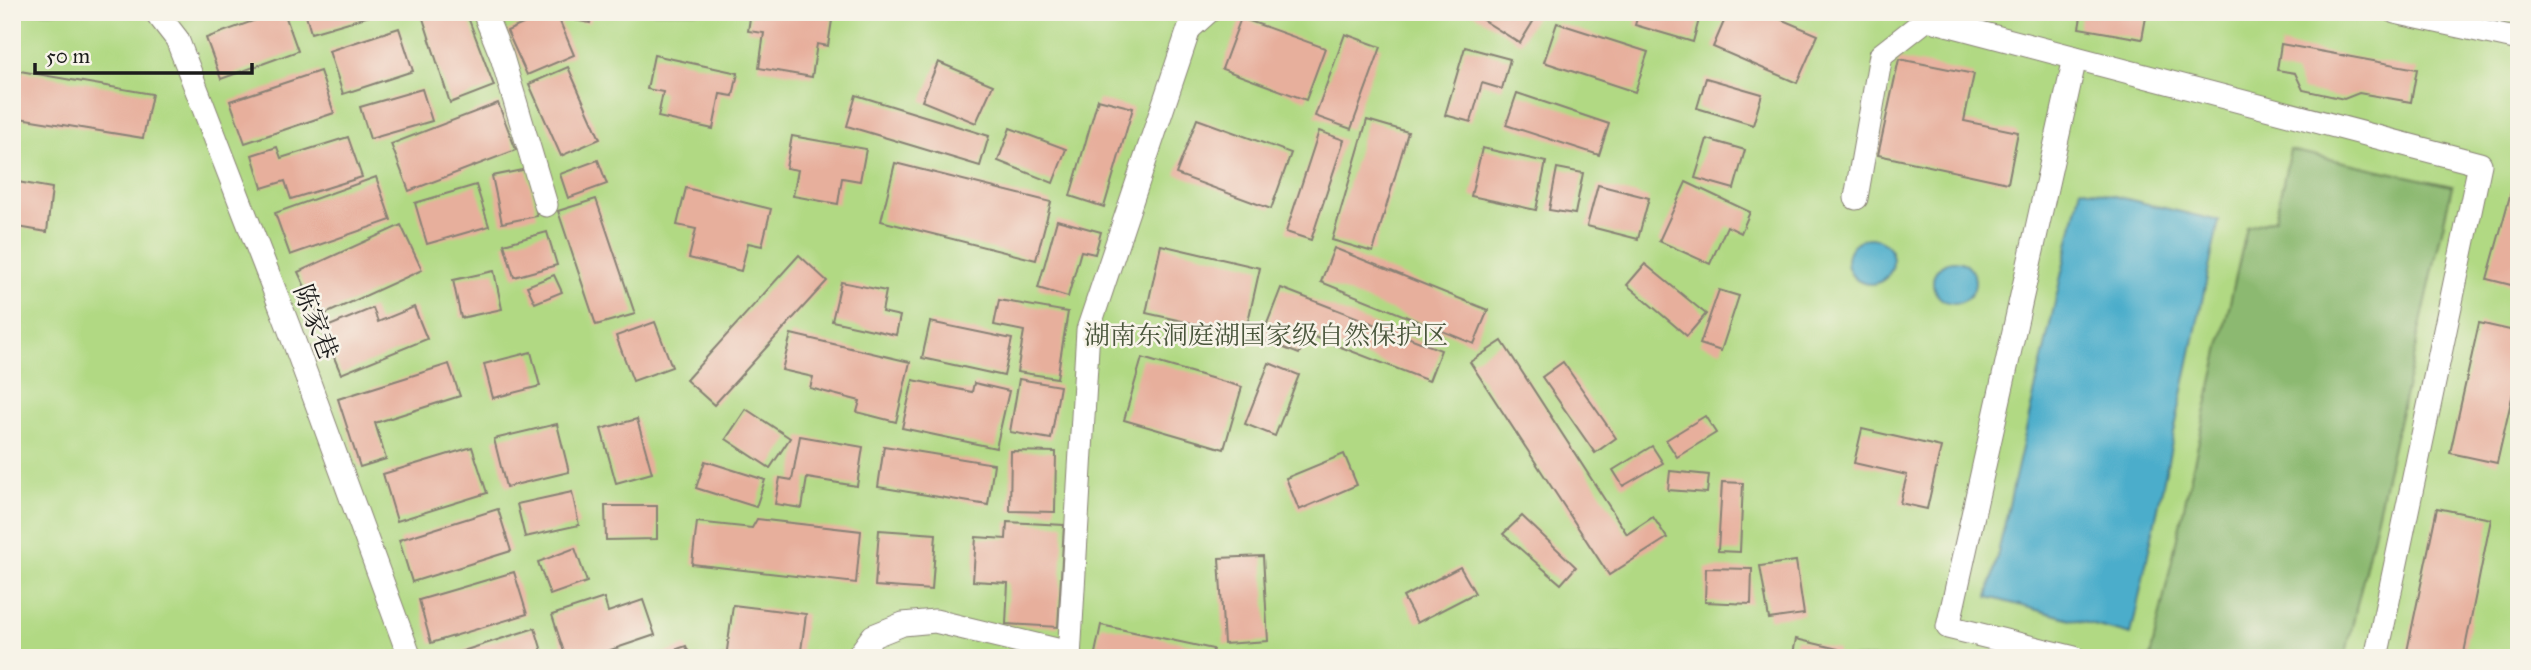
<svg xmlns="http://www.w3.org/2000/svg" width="2531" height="670" viewBox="0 0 2531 670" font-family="'IM FELL Great Primer','Noto Serif SC',serif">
  <rect width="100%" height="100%" fill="#f7f3e8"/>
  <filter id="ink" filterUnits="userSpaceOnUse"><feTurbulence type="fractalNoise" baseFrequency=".0143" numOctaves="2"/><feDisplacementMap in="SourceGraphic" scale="14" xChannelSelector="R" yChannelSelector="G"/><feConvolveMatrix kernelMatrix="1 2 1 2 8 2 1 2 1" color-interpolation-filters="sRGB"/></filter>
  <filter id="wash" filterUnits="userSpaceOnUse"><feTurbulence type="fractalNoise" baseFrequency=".00686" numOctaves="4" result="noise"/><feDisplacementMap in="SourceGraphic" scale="28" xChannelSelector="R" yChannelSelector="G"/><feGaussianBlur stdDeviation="1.57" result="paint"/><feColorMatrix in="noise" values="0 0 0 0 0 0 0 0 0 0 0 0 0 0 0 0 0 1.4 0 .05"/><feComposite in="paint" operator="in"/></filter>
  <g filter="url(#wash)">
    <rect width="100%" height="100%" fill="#f3e6ce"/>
    <!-- green -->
    <rect fill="#b1d983" stroke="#667a50" stroke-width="2" x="12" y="12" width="2507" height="646"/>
    <!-- forest -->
    <polygon fill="#8cb971" stroke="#546a46" stroke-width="2" points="2290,150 2452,186 2345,658 2150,658 2247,227 2275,219"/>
    <!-- water -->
    <g fill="#4cadcb" stroke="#346474" stroke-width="2">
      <polygon points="2081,188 2219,221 2131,635 1988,597"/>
      <circle cx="1870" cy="261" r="23"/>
      <circle cx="1954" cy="282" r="21"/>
    </g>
    <g id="blocks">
      <!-- building -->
      <g fill="#e7af9c">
        <polygon points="278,12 284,12 298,51 221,79 206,38"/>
        <polygon points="305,12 380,12 380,13 311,33"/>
        <polygon points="421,12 466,12 494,86 450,103"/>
        <polygon points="550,12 556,12 574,55 527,75 507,31"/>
        <polygon points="565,12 592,12 590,23 564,18"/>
        <polygon points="751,12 833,14 828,46 817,44 812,77 759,68 764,33 748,31"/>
        <polygon points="1470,12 1532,12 1537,15 1520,43"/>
        <polygon points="1639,12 1701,12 1693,42 1635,25"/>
        <polygon points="1728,12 1764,12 1818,35 1797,83 1713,47"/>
        <polygon points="2082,12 2147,12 2142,39 2079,28"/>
        <polygon points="1241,18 1325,48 1306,100 1222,69"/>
        <polygon points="1557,23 1648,52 1635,92 1544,62"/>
        <polygon points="399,28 413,71 343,94 329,51"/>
        <polygon points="1345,34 1381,47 1351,129 1315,116"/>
        <polygon points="2281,44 2417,69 2411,102 2359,93 2344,99 2303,90 2295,73 2277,70"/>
        <polygon points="1465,47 1510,59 1502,89 1482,83 1471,122 1445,115"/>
        <polygon points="654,55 738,73 733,96 720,94 713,129 658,117 663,92 647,89"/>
        <polygon points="1899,59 1974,74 1964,121 2018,132 2008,183 1878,155"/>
        <polygon points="938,62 993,85 976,123 922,101"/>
        <polygon points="568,67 600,139 561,156 529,84"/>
        <polygon points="20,71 152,94 143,138 13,117"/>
        <polygon points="320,71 334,113 245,143 230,101"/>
        <polygon points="1706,78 1762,94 1753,125 1697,108"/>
        <polygon points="422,89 432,121 370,139 360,107"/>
        <polygon points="1517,93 1609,124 1599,155 1506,125"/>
        <polygon points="856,95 989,136 980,166 847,126"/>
        <polygon points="1098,99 1133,108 1104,207 1070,196"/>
        <polygon points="498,103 516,150 409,191 391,144"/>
        <polygon points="1197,119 1291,153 1271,209 1176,174"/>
        <polygon points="1367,120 1408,132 1373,252 1332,240"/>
        <polygon points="1010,128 1066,149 1053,183 998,161"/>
        <polygon points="1319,131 1344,140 1311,240 1286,232"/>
        <polygon points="792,136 866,149 860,181 842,178 838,204 793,196 798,170 786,168"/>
        <polygon points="348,137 362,177 291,199 285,181 262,188 252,155 277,147 281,158"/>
        <polygon points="1707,139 1745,150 1734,189 1695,178"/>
        <polygon points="1482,148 1546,162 1536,210 1471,196"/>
        <polygon points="598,160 607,184 568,198 560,174"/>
        <polygon points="895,163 1051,202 1036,260 881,221"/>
        <polygon points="2519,163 2519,287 2487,279"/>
        <polygon points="1557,168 1583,173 1575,214 1549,210"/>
        <polygon points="527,169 537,216 502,223 492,176"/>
        <polygon points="376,177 391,220 290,255 275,213"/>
        <polygon points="12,181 52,188 47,232 12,226"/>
        <polygon points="1686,182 1750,212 1741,233 1727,226 1710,264 1659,241"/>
        <polygon points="476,185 489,226 427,244 415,203"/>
        <polygon points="1598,185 1649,198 1638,239 1587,226"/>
        <polygon points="686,188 771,209 762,246 748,243 741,271 689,258 696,229 677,225"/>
        <polygon points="596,199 635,314 596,325 558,211"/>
        <polygon points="1057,220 1101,232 1095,254 1081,251 1068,297 1038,288"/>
        <polygon points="401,225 422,270 319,317 298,272"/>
        <polygon points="547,232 557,265 514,277 504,244"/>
        <polygon points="1161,245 1260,268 1245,335 1146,313"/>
        <polygon points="1334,248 1488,310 1474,344 1321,282"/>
        <polygon points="799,255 827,281 714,405 686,380"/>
        <polygon points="1645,264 1706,314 1687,336 1627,285"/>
        <polygon points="494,271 502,309 461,318 453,280"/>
        <polygon points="554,275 562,292 535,303 527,286"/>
        <polygon points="841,282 886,291 882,312 900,316 896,335 832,321"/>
        <polygon points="1281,288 1441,350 1429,381 1307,334 1299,354 1261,339"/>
        <polygon points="1719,290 1739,296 1721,351 1700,344"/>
        <polygon points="999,300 1068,312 1057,378 1017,372 1024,331 994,325"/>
        <polygon points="414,307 427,339 341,374 322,329 373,308 378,322"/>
        <polygon points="655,322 672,367 633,381 616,336"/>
        <polygon points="930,322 1012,339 1004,376 922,358"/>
        <polygon points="2479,323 2519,332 2519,367 2497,463 2450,453"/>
        <polygon points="791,334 910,362 896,422 857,412 860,401 810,388 813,377 782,370"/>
        <polygon points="1502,341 1627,534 1653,517 1667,538 1609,575 1470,362"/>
        <polygon points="531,352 540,386 493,398 484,364"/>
        <polygon points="1142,358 1242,387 1224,449 1124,420"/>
        <polygon points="1563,362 1616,438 1595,453 1542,377"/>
        <polygon points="1269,363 1299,375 1275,436 1245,424"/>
        <polygon points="449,364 460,396 375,423 386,459 360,467 338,399"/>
        <polygon points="1019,379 1060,386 1051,439 1010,432"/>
        <polygon points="913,380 972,392 974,383 1009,391 996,448 902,428"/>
        <polygon points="746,409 790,438 770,468 726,439"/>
        <polygon points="1705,416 1716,433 1677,457 1666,440"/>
        <polygon points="637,419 652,473 616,483 601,429"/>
        <polygon points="557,424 569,472 506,487 494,439"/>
        <polygon points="1862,429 1941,447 1927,509 1900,503 1907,475 1854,463"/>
        <polygon points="800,436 863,447 857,486 807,478 802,508 775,504 780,478 792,480"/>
        <polygon points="884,446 994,464 988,505 878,487"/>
        <polygon points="1652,446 1663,463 1623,486 1613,470"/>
        <polygon points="472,447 487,493 397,521 383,474"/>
        <polygon points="1011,451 1056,452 1055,512 1010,511"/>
        <polygon points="1344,454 1357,485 1299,510 1286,478"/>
        <polygon points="705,461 765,480 756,507 696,488"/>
        <polygon points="1670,471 1709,475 1707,493 1668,490"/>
        <polygon points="1722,482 1743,483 1740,552 1718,551"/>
        <polygon points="572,492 579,525 525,537 517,504"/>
        <polygon points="605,506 657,506 657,539 606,540"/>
        <polygon points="2437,508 2491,519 2463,658 2406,656"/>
        <polygon points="498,509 511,551 412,582 399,540"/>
        <polygon points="1522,516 1576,567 1561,584 1503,534"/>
        <polygon points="757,519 861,531 856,583 692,564 697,522 752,528"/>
        <polygon points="1007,522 1064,525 1058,627 1006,624 1008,583 973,581 976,537 1006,539"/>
        <polygon points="879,530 936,534 932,590 875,586"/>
        <polygon points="575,548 587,582 550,595 538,562"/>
        <polygon points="1263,556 1268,641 1224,644 1219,558"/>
        <polygon points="1796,561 1804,614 1769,619 1760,566"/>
        <polygon points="1460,567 1475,593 1417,623 1403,597"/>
        <polygon points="1706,568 1752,569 1751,604 1705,602"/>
        <polygon points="514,572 527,614 431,643 419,600"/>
        <polygon points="604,598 608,612 643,600 655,635 587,658 566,658 552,615"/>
        <polygon points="733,605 806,614 800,658 726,658"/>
        <polygon points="1101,625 1213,649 1212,658 1094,658"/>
        <polygon points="535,628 544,658 444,658 444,657"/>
        <polygon points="1796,639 1838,649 1836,658 1792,658"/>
        <polygon points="686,646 691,658 654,658 654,657"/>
      </g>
    </g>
  </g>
  <g filter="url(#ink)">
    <use href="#blocks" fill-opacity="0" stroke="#888175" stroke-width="2"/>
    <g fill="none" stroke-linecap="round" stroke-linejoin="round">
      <!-- street casing -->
      <g stroke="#888175" stroke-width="25">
        <g id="street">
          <polyline points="156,12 177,39 289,328 410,658"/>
          <polyline points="484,12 502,57 546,205"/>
          <polyline points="2395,12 2519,39"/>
          <polyline points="1856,198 1881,55 1927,19 2480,164 2376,658"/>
          <polyline points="857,658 873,636 903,624 935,621 1069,653"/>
          <polyline points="1069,658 1088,330 1189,29 1208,12"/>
          <polyline points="2074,658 1948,627 2075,58"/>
        </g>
      </g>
      <!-- street -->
      <use href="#street" stroke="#fff" stroke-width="23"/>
    </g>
  </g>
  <g text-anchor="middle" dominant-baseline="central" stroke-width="5" stroke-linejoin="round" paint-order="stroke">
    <!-- street labels -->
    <g font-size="26" fill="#1c1c1c" stroke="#f7f3e8">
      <text transform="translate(316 322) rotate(69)">陈家巷</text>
    </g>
    <!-- park labels -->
    <g font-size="26" fill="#49553b" stroke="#f7f3e8">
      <text x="1266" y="335">湖南东洞庭湖国家级自然保护区</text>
    </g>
  </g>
  <!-- margin -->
  <rect width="2531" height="670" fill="none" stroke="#f7f3e8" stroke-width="42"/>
  <!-- scale -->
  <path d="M35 63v10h217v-10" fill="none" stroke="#1c1c1c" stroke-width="3.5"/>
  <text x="46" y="63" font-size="21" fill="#1c1c1c" stroke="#f7f3e8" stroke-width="5" paint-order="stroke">50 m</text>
</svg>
